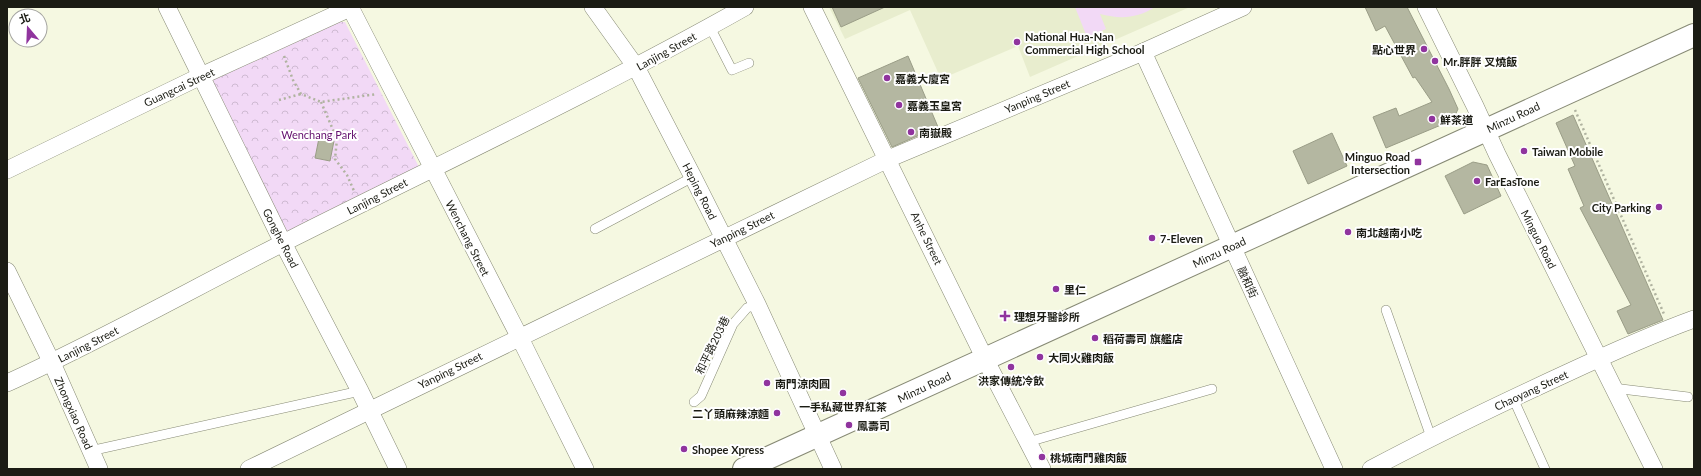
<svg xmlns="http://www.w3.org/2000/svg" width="1701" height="476" viewBox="0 0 1701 476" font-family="Lato,'Noto Sans TC',sans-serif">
  <defs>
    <pattern id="park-crowns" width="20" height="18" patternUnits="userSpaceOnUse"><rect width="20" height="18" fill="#f2d9f6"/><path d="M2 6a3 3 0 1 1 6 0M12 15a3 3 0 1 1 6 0" fill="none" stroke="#cfbad2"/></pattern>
  </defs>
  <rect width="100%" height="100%" fill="#f5f8e1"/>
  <!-- built -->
  <polygon fill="#e8edce" points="829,7 1190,7 1030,77 1018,46 941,79 910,10 845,39"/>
  <!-- green -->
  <path fill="#f2d9f6" d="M1075,7H1155C1136,19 1120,19 1100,14L1106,29L1087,37Z"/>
  <!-- park -->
  <polygon fill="url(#park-crowns)" points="335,22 345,22 420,169 287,235 211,82 213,76"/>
  <!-- building -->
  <g fill="#b4b7a1" stroke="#9a9d87">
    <polygon points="832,7 885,7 841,27"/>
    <polygon points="1365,7 1407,7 1449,89 1458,109 1453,120 1386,148 1373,117 1396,108 1399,116 1432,102 1415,77 1413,78 1385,26 1376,31"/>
    <polygon points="908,56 938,127 892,147 858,78"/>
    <polygon points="1573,115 1663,320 1628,334 1617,311 1631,305 1580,208 1584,206 1568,169 1575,166 1556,123"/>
    <polygon points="1332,133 1347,166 1308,184 1293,151"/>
    <polygon points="319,138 334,141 330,161 315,158"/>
    <polygon points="1473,162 1487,165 1501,196 1464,214 1445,176"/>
  </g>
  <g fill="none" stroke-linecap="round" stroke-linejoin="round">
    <!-- service casing -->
    <g stroke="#878a75" stroke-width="10">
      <g id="service">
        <polyline points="710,27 732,70 749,63"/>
        <polyline points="595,229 693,177"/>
        <polyline points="1386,310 1431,437"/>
        <polyline points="1613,388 1688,397"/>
        <polyline points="1513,398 1545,469"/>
        <polyline points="694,402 701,396 733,324 747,308 757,304"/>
        <polyline points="1028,442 1212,389"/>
        <polyline points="90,451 360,391"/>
      </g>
    </g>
    <!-- minor casing -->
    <g stroke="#878a75" stroke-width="18">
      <g id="minor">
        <polyline points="167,7 283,243 360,391 398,469"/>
        <polyline points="350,7 519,336 585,469"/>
        <polyline points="593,7 636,67 693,177 757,304 833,469"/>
        <polyline points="812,7 985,359 1042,469"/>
        <polyline points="1426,7 1475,106 1497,154 1654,469"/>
        <polyline points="1143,52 1334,469"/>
        <polyline points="7,170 201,76 352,7"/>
        <polyline points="7,271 52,363 99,469"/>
        <path d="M7,383C104,339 197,286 293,238C444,162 598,90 745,7"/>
        <polyline points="249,469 888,159 1143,52 1243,7"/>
        <path d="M1371,469C1435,435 1500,404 1565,374C1608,354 1650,335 1694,319"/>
      </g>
    </g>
    <!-- secondary casing -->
    <g stroke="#878a75" stroke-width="24">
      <polyline id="secondary" points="744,469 1694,35"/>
    </g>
    <!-- path -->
    <g stroke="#b0b3a0" stroke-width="2.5" stroke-dasharray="2 3" stroke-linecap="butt">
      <polyline points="284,56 293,80 301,94 321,102 377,94"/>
      <polyline points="279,100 301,94"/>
      <polyline points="321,102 337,139 335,159 347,175 354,191"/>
      <polyline points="1575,110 1664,314"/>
    </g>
    <!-- service -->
    <use href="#service" stroke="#fff" stroke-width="9"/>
    <!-- minor -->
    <use href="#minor" stroke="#fff" stroke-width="17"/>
    <!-- secondary -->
    <use href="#secondary" stroke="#fff" stroke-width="22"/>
  </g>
  <!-- markers -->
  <g fill="#90349e" stroke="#fff" stroke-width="1.5">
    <circle cx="1017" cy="42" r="4"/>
    <circle cx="1424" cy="49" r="4"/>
    <circle cx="1435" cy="61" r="4"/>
    <circle cx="887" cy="78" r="4"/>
    <circle cx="899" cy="105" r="4"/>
    <circle cx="1432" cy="119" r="4"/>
    <circle cx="911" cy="132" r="4"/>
    <circle cx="1524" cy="151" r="4"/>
    <rect x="1414" y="158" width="8" height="8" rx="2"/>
    <circle cx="1477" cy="181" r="4"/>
    <circle cx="1659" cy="207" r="4"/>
    <circle cx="1348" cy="232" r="4"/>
    <circle cx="1152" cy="238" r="4"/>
    <circle cx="1056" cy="289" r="4"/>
    <path d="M1003 310h4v4h4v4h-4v4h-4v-4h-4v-4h4z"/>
    <circle cx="1095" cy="338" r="4"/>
    <circle cx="1040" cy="357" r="4"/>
    <circle cx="1011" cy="367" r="4"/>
    <circle cx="767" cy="383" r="4"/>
    <circle cx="843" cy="393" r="4"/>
    <circle cx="777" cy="413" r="4"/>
    <circle cx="849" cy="425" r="4"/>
    <circle cx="684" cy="449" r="4"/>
    <circle cx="1042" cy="457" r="4"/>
  </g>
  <g text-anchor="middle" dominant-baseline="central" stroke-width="4" stroke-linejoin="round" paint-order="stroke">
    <!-- poi labels -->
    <g font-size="11" font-weight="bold" fill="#1b1c14" stroke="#fff" text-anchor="start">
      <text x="1025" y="36">National Hua-Nan<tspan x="1025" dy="13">Commercial High School</tspan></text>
      <text x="1416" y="49" text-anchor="end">點心世界</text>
      <text x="1443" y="61">Mr.胖胖 叉燒飯</text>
      <text x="895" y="78">嘉義大廈宮</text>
      <text x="907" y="105">嘉義玉皇宮</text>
      <text x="1440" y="119">鮮茶道</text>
      <text x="919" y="132">南嶽殿</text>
      <text x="1532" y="151">Taiwan Mobile</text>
      <text x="1410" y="156" text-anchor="end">Minguo Road<tspan x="1410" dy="13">Intersection</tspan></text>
      <text x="1485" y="181">FarEasTone</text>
      <text x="1651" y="207" text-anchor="end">City Parking</text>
      <text x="1356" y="232">南北越南小吃</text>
      <text x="1160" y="238">7-Eleven</text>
      <text x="1064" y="289">里仁</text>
      <text x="1014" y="316">理想牙醫診所</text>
      <text x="1103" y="338">稻荷壽司 旗艦店</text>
      <text x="1048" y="357">大同火雞肉飯</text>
      <text x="1011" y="380" text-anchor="middle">洪家傳統冷飲</text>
      <text x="775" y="383">南門涼肉圓</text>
      <text x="843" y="406" text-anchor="middle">一手私藏世界紅茶</text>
      <text x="769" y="413" text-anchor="end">二丫頭麻辣涼麵</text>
      <text x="857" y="425">鳳壽司</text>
      <text x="692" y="449">Shopee Xpress</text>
      <text x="1050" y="457">桃城南門雞肉飯</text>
    </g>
    <!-- street labels -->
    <g font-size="11" fill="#1b1c14" stroke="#fff">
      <text transform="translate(666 51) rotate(-29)">Lanjing Street</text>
      <text transform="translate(179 87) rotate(-25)">Guangcai Street</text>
      <text transform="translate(1037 96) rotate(-23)">Yanping Street</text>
      <text transform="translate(1513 117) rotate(-25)">Minzu Road</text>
      <text transform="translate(700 191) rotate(63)">Heping Road</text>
      <text transform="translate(377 196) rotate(-27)">Lanjing Street</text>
      <text transform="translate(742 229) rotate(-26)">Yanping Street</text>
      <text transform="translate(281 238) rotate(63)">Gonghe Road</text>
      <text transform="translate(468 238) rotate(63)">Wenchang Street</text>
      <text transform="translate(927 238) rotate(64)">Anhe Street</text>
      <text transform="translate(1539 239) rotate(63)">Minguo Road</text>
      <text transform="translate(1219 252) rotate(-25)">Minzu Road</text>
      <text transform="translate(1248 282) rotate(65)">融和街</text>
      <text transform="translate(88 344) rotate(-27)">Lanjing Street</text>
      <text transform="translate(712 345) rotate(-64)">和平路203巷</text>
      <text transform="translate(450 370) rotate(-26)">Yanping Street</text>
      <text transform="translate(924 387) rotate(-25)">Minzu Road</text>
      <text transform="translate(1531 390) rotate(-25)">Chaoyang Street</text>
      <text transform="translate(74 413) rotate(66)">Zhongxiao Road</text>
    </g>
    <!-- park labels -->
    <g font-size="11" fill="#630f6e" stroke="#fff">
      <text x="319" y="134">Wenchang Park</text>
    </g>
  </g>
  <!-- border -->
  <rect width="1701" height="476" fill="none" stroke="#1b1c14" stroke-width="16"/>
  <!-- north arrow -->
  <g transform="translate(28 28) rotate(341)"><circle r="19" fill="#ffffff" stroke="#a4a4a1"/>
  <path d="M0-3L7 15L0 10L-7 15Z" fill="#90349e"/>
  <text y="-6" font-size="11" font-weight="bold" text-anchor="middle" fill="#1b1c14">北</text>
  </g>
</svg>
